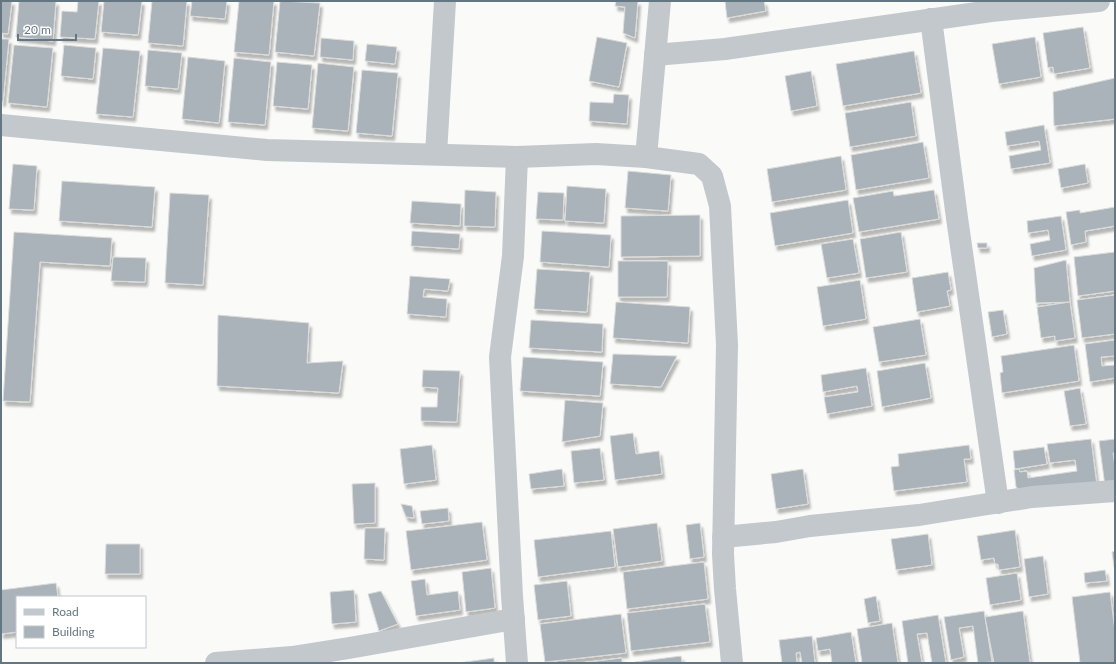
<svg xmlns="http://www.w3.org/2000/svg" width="1116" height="664" viewBox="0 0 1116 664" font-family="Lato,sans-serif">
  <defs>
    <filter id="shadow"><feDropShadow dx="2.5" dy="4.5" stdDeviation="1" flood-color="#0004"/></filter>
  </defs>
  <rect width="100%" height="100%" fill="#fafaf8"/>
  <!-- building -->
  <g fill="#aab3b9" stroke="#dcdcda" filter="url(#shadow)">
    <polygon points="1,1 12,1 8,34 1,33"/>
    <polygon points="19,1 56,1 53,41 16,37"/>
    <polygon points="78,1 99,1 95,39 60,37 62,11 77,12"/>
    <polygon points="104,1 142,1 138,35 101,32"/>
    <polygon points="152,1 187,1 183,46 148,43"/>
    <polygon points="192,1 227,1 225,19 190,16"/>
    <polygon points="239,1 274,1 269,55 234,52"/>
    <polygon points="280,1 320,3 314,56 275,52"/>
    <polygon points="616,1 638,1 635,38 623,33 625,7 615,6"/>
    <polygon points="725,1 764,1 766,11 727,18"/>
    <polygon points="1083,27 1090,68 1054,74 1053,67 1048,68 1043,33"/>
    <polygon points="597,37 627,43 619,87 589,81"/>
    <polygon points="1035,37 1041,77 999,84 992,44"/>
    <polygon points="321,38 354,41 353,60 320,57"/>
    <polygon points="1,39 9,39 3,102 1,102"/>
    <polygon points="367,44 397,47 395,64 365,61"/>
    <polygon points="14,45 53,48 47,107 8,103"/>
    <polygon points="64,45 96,48 93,79 61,76"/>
    <polygon points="103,48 140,51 133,117 96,114"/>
    <polygon points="148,50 182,53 178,89 145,86"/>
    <polygon points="914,51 921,93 843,106 836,64"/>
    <polygon points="188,57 225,61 219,123 182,119"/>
    <polygon points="234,58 271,62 265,125 228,122"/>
    <polygon points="277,62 312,65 308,109 273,106"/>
    <polygon points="318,63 354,67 348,131 312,128"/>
    <polygon points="362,70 398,73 392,136 356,133"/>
    <polygon points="811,71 817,106 791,111 785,76"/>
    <polygon points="1115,78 1115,119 1054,126 1053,92"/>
    <polygon points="614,94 629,95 627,124 589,121 590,102 613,103"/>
    <polygon points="911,102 916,136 850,147 845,113"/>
    <polygon points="1044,125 1050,163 1011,169 1009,156 1041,150 1039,141 1007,146 1005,132"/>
    <polygon points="923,142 929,178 856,190 851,155"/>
    <polygon points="841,156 846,190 772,202 767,169"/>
    <polygon points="13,164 37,166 34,210 9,209"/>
    <polygon points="1085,164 1088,183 1061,188 1058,169"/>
    <polygon points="628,171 671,175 668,211 625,208"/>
    <polygon points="62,181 155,187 152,227 59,221"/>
    <polygon points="567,186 606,189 604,223 565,221"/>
    <polygon points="465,190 496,192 495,227 464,226"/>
    <polygon points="934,190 939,219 859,232 853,198 893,191 894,196"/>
    <polygon points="538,192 564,193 563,220 536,219"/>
    <polygon points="170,193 209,195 203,285 165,283"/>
    <polygon points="848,200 853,233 775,246 770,213"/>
    <polygon points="412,201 461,204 460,226 410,223"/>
    <polygon points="1115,207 1115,226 1085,231 1086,242 1071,245 1066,212 1080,210 1080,213"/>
    <polygon points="700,215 700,256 621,257 621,216"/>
    <polygon points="1061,216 1066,250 1032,256 1030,244 1050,240 1048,230 1028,233 1027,221"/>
    <polygon points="412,231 460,234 459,249 411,246"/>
    <polygon points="542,231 611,235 609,267 540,262"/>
    <polygon points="14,232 112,238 110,266 40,262 30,402 3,401"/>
    <polygon points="901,232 907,272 866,278 860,239"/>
    <polygon points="853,239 859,273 827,278 821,244"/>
    <polygon points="977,243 987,243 987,248 978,248"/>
    <polygon points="1115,252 1115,291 1078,296 1074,257"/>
    <polygon points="113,257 146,258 145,282 111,281"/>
    <polygon points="1066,260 1070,302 1036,303 1034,268"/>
    <polygon points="618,261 668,261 667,297 618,297"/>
    <polygon points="537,269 590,272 587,312 534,309"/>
    <polygon points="948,272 951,290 947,291 950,306 917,312 912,278"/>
    <polygon points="410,276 450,279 448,291 424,289 423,297 447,299 446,317 407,314"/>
    <polygon points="860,280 866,319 823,326 817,287"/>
    <polygon points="1115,295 1115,334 1082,338 1077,300"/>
    <polygon points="616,302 690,307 688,343 613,338"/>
    <polygon points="1070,302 1075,338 1055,341 1055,336 1041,338 1037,307"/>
    <polygon points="1003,310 1007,334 992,337 988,312"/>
    <polygon points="218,315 309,323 307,363 343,361 339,393 217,386"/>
    <polygon points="920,319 926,355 879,362 873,327"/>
    <polygon points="531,320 603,324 602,352 529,348"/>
    <polygon points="1115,340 1115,356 1101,357 1102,366 1115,365 1115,378 1090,382 1085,344"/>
    <polygon points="1074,345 1079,381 1002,393 1000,373 1003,372 1001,356"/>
    <polygon points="613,354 677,356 661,387 610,384"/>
    <polygon points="523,357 603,362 600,396 520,391"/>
    <polygon points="925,363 931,398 882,407 877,371"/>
    <polygon points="866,368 872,406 827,414 824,397 858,392 857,386 823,392 821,375"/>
    <polygon points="423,370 460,371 457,422 421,421 421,407 437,407 438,388 422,387"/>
    <polygon points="1080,388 1086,424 1070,426 1064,391"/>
    <polygon points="565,400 603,403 600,436 562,442"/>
    <polygon points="633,433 636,454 659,451 662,474 615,480 610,436"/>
    <polygon points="1091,439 1097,486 1026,495 1016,487 1014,470 1019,469 1020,472 1027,471 1028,478 1077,471 1075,460 1050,463 1047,444"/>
    <polygon points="1115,439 1115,453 1113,453 1115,467 1115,485 1105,486 1099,441"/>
    <polygon points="432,445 436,480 404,484 400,449"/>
    <polygon points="969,445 971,459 964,459 967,482 894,491 891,467 899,466 898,454"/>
    <polygon points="1044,447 1047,464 1015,469 1013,451"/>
    <polygon points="600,448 604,480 574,483 571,451"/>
    <polygon points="562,469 564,486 531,489 529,474"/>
    <polygon points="803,469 808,504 776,509 771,474"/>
    <polygon points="375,483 375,523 354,524 352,484"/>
    <polygon points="401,504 412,506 414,518 406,517"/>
    <polygon points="448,508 449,521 422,524 420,511"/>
    <polygon points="482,522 487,560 411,570 406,531"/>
    <polygon points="657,523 662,561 618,567 613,529"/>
    <polygon points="700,523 704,557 690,559 686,525"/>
    <polygon points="365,528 385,528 384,560 364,559"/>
    <polygon points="1015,530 1020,567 999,570 998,564 995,564 994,558 981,560 977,536"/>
    <polygon points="611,531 615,567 538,577 534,540"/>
    <polygon points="928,534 932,565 896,570 891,539"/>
    <polygon points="106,544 140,544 140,574 105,574"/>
    <polygon points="1115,551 1115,573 1112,552"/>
    <polygon points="1043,556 1048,594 1029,597 1024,559"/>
    <polygon points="704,562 708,599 627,609 623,572"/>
    <polygon points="491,568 495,608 466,612 462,572"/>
    <polygon points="1105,570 1107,581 1085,583 1084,573"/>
    <polygon points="1017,573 1021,600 990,605 986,578"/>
    <polygon points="425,579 427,595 458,591 460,610 416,616 411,581"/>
    <polygon points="567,581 571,616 538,620 534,585"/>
    <polygon points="56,583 58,597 17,597 17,632 1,634 1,590"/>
    <polygon points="354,590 356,622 332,624 330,592"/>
    <polygon points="381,591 398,624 379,631 368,594"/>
    <polygon points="1110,592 1115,631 1115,663 1080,663 1072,597"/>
    <polygon points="876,596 880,621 868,623 864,599"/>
    <polygon points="705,604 710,642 631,651 627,613"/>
    <polygon points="984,611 992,662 978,663 973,626 959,628 964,657 951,660 944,617"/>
    <polygon points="1023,611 1030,663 994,663 985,617"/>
    <polygon points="621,614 626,653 545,662 540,624"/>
    <polygon points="938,615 946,663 932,663 927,633 917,634 922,663 908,663 902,621"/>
    <polygon points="892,623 898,663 862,663 857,629"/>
    <polygon points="851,632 856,663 832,663 830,649 818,651 816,638"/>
    <polygon points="812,636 815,663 802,663 800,652 796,653 797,663 782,663 779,640"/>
    <polygon points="681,656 682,663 635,663 635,662"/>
    <polygon points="494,658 494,663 458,663"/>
    <polygon points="622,658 622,663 581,663"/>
  </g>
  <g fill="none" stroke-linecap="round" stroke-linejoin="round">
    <!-- minor -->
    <g stroke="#c3c8cc" stroke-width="22">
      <polyline points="931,19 957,218 998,503"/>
      <polyline points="655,55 725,49 991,11 1099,1"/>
      <polyline points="1,125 267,150 517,157 596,154 646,157 699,164 712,176 720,206 727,345 723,554 725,589 732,663"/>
      <polyline points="436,154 445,1"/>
      <polyline points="517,157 513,256 500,357 512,596 517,663"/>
      <polyline points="646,157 660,1"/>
      <polyline points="723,537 776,532 810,526 919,515 1032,497 1115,491"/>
      <polyline points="216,663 292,657 349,648 514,619"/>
    </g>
  </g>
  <!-- border -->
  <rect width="1116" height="664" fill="none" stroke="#657683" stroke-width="4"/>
  <!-- legend -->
  <rect x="16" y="596" width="130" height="52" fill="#ffffff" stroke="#c1c8cd"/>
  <rect x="24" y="609" width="20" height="6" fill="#c3c8cc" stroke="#c1c8cd"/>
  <text x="52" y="616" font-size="12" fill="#657683">Road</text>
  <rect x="24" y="626" width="20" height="12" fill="#aab3b9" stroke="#c1c8cd"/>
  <text x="52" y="636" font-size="12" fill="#657683">Building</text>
  <!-- scale -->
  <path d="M18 34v6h58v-6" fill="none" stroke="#657683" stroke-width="2"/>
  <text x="24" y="34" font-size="12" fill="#657683" stroke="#ffffff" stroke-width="3" paint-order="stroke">20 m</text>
</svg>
